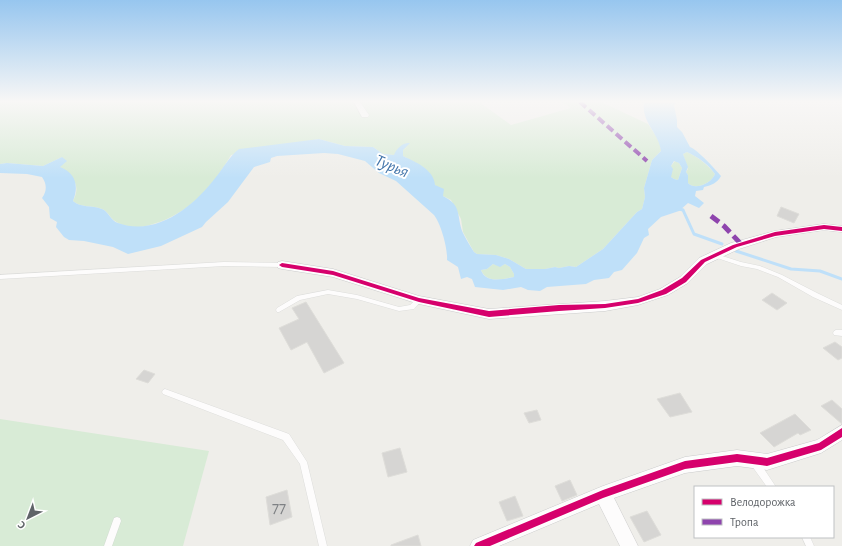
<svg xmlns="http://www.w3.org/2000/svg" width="842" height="546" viewBox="0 0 842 546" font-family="'Alegreya Sans',sans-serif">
  <rect width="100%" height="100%" fill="#efeeea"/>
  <!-- green -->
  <g fill="#d8ebd6">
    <path d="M0,102H479L511,125L571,108L562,102H601L648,124L660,142L661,151L652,160L644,188L645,197L642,209L637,212L603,249L576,267L569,266L559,268L555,267L545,269H526L509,259L496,255L477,254L474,252L463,232L461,219L451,200L443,196L435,185L414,162L403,156V150L409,146L394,155L383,154L373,147L345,146L319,139L231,155C213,186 189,214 153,224C147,226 138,228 132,227C127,226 118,224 115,221C110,218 107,210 102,209C92,205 81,208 73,201C82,183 72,178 59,167L62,157L43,166L7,163L0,164Z"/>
    <path d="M687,152C698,157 708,165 715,174C712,183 695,191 688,183V175L686,172L688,169L683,154Z"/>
    <polygon points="675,161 679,163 682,168 678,180 674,179 671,177 671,166"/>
    <path d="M493,264L501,266L505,264L510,267L514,274V277C502,279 487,284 481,270L487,269Z"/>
    <polygon points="0,419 209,451 183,546 0,546"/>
  </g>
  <!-- water -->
  <path fill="#bfe0f9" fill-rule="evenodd" d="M644,102H676L674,106L677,120V127L682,132L690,147C698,150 715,169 721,176C717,183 712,185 704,187L703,190L696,191L695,196L704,203L699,208L688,203L679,211L661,217L648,229L649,235L644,238L637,253L622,270L614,272L609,278L594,280L586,284L547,287L540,291L528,290L521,287L503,290L475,287L472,279L467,277L461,279L458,267L447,260C448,249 441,224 434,215L396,181L379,173L365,161L338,154L324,153L277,156L271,158L270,162L254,167L228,202L206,222L202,227L161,246L128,254L113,247L84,241L69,240L64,237L56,227L57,222L50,218L49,207L42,198C47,191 47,184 42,177L27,174L0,173V164L7,163L43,166L62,157L67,161L60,167C76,173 79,186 73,201C81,208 92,205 102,209C108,211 111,221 118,223C157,237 194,206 216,177C224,167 229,157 239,149L319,139L345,146L373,147L383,154L394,155C396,149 403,142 410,143L403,150V156C415,162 434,169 435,185L444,189L443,196C463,206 456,216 463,233C466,239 470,246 474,252L477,254L496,255L509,259L526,269H545L555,267L559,268L569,266L576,267L603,249L637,212L642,209L645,197L644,188L652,160L661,151C659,133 641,122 644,102ZM687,152C698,157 708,164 715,174C712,183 695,191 688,183V175L686,172L688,167L683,154ZM674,161L679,163L682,168L678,180L674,179L671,177L673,169L671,166ZM493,264L500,267L505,264L510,267L514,274V277C503,279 486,284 481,270L487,269Z"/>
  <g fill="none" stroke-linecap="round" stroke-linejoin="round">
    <!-- stream-far1 -->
    <polyline stroke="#bfe0f9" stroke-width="2.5" points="677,209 683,210"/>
    <!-- stream -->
    <g stroke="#bfe0f9" stroke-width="3">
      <polyline points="679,209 683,210 694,234 722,244"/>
      <polyline points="736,251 791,269 820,271 842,279"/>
    </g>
  </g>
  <!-- building -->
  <g fill="#d6d5d3" stroke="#deddd9">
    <polygon points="781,207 799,214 794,223 777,216"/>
    <polygon points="772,293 787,303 777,310 762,300"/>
    <polygon points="306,302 344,363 324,373 307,342 291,350 279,328 299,319 292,308"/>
    <polygon points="835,342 842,347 842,358 838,360 823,348"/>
    <polygon points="144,370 155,374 148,383 136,379"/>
    <polygon points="680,393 692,412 670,417 657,399"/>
    <polygon points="832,400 842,409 842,424 821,406"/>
    <polygon points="537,410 541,420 529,423 524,413"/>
    <polygon points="795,414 811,430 800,435 798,433 774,447 760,433"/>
    <polygon points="400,448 407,472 388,477 382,453"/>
    <polygon points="570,480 577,495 562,501 555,486"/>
    <polygon points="287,490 292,517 270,525 266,497"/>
    <polygon points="515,496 523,516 507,521 499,502"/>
    <polygon points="647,511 661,535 644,542 630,517"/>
    <polygon points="418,535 421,546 391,546 391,545"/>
  </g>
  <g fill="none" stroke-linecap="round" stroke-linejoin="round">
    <!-- service casing -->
    <g stroke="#cbcccc" stroke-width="0.5">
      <g id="service">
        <polygon points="713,253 741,262 760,266 782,275 817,293 842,305 842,310 813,297 778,277 757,269 741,266 711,256 710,255"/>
        <polygon points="224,262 282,263 285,265 282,267 224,266 0,279 0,275"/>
        <polygon points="328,290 357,295 399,307 410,305 417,298 421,298 422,300 414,309 399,311 357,299 328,294 300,300 279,312 277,312 276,310 277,308 297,296"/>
        <polygon points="836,330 842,330 842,336 834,335 833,333 834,331"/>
        <polygon points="165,389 289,434 307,462 327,546 319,546 300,464 283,440 163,394 162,392 163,390"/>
        <polygon points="755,459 758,460 776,487 767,487 752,466 751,463 752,460"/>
        <polygon points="117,517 120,518 121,521 112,546 104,546 114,518"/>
        <polygon points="802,537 810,537 814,546 806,546"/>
      </g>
    </g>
    <!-- minor casing -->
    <g stroke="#cbcccc" stroke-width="1">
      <g id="minor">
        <polygon points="354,102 360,102 369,115 368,117 362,117"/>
        <polygon points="824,224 842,226 842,232 824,230 776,237 739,249 707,264 688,283 668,295 638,305 605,311 489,319 419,304 333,277 282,269 278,268 277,265 278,262 282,261 333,269 419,296 489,309 605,301 638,297 660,289 680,277 699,258 731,243 775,231"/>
        <polygon points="842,425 842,440 821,453 767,470 737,466 685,473 614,498 638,546 620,546 599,504 499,546 470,546 473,540 603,486 685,457 737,450 767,454 817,440"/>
      </g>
    </g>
    <!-- service -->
    <use href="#service" fill="#fdfcfc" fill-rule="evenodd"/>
    <!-- minor -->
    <use href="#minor" fill="#fdfcfc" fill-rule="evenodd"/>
    <!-- quiet-far1 -->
    <polyline stroke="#8e44ad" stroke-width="4" stroke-dasharray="8 4" stroke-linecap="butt" points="580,102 647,161"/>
    <!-- quiet -->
    <polyline stroke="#8e44ad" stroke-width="5" stroke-dasharray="10 5" stroke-linecap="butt" points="711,216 724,226 741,244"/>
    <!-- cycleway casing -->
    <g stroke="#fff" stroke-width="2">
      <g id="cycleway">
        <polygon points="824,225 842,227 842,231 824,229 775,236 737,247 705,262 686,282 666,294 638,303 605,308 559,311 489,317 419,302 333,275 282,267 279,265 282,263 333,271 419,298 489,311 559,305 605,304 638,299 662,290 682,278 701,260 733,245 775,232"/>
        <polygon points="842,428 842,437 821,450 767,466 737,462 685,469 603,498 490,546 474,546 476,543 603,490 685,461 737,454 767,458 819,443"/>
      </g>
    </g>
    <!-- cycleway -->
    <use href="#cycleway" fill="#d6006c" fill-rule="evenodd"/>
  </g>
  <!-- sky -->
  <linearGradient id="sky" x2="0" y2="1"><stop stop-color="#97c6ef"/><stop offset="0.57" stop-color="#f8f7f6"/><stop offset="1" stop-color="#f8f7f6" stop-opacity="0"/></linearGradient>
  <rect width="842" height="178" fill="url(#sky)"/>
  <g text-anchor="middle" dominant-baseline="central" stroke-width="4" stroke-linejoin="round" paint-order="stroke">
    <!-- water labels -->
    <g font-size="17" font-style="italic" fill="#4174aa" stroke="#fff">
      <text transform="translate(392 166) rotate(23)">Турья</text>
    </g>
    <!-- near-number labels -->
    <g font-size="17" fill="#7e8184">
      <text x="279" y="507">77</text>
    </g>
  </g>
  <!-- legend -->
  <rect x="694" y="486" width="140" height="52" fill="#ffffff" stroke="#bfc1c3"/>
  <rect x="702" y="499" width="20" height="6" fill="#d6006c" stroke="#bfc1c3"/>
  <text x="730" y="506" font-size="12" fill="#5f6368">Велодорожка</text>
  <rect x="702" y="519" width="20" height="6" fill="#8e44ad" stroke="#bfc1c3"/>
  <text x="730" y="526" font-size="12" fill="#5f6368">Тропа</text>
  <!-- north arrow -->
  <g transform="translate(28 518) rotate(222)" stroke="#ffffff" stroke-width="3" paint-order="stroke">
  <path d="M0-3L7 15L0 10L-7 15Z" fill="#5f6368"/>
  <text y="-6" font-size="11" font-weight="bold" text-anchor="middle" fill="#5f6368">С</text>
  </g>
</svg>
